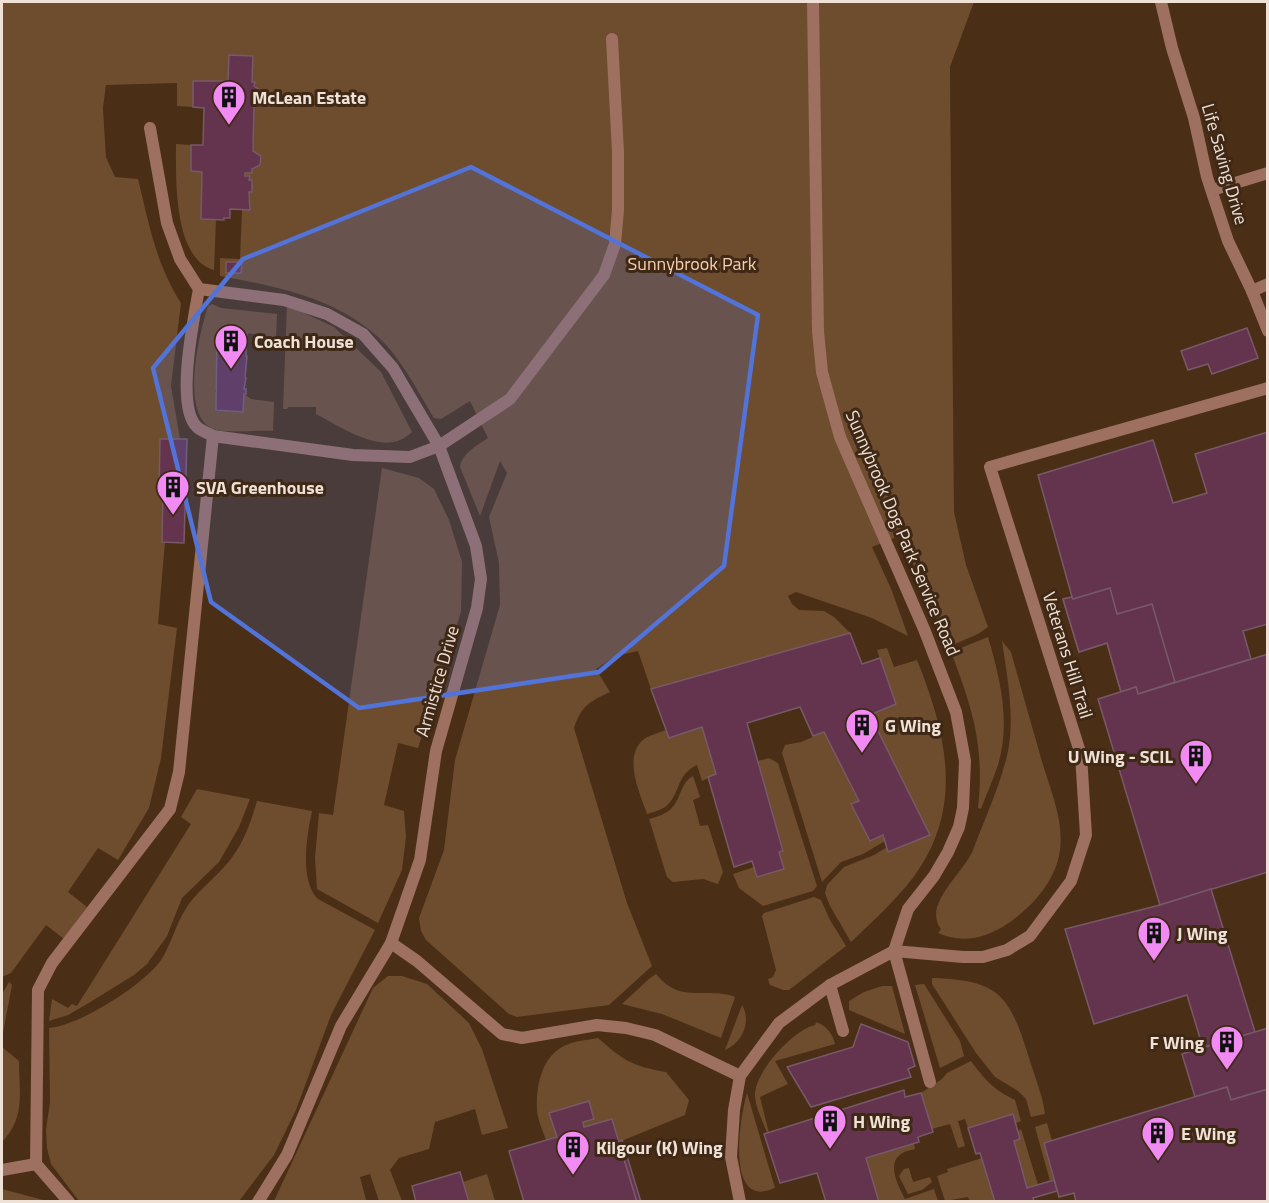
<svg xmlns="http://www.w3.org/2000/svg" width="1269" height="1203" viewBox="0 0 1269 1203" font-family="'Titillium Web',sans-serif">
  <rect width="100%" height="100%" fill="#3f2916"/>
  <!-- built -->
  <polygon fill="#4a2f16" points="276,2 507,473 954,512 950,67 974,2 1267,2 1267,1201 2,1202 2,878 115,177 106,157 103,108 106,85"/>
  <!-- green -->
  <g fill="#6e4c2e">
    <path d="M2,2H974L950,67L954,512L966,565L988,627L978,634L948,647L901,535L872,547L892,591L908,636L872,618L796,592L788,596L792,604L799,610L824,611L834,617L850,633L651,689L638,651L615,656L596,669L610,692C589,702 582,705 574,728L627,903L652,966L609,1005L517,1017L509,1014L426,940L421,931L419,918L444,850L455,760L500,605L499,563L489,517L507,473L500,461L480,516L460,467C462,453 478,445 488,438L470,401L441,419L434,418C418,392 400,356 377,336C333,297 275,286 220,276V258L240,259L242,210H250L249,192H252V180H249L250,176H245V173L260,165L261,156L253,151L254,104L262,100L263,92L254,86L255,83L252,82L253,56L229,55L228,81H194L193,107L177,106V83L106,85L103,108L106,157L115,177L138,179C149,224 156,264 181,303L171,386L180,439H160L159,490H163L162,542H165L158,624L177,628L161,758L149,808L118,860L98,848L68,892L87,907L64,939L46,925L11,973L2,977Z"/>
    <path d="M176,144L191,145V171L202,172L201,219H216L214,270C173,259 176,178 176,144Z"/>
    <path d="M212,304L221,308L277,314L276,338L247,333L217,332L216,349H218L217,360L218,361L216,371L218,372L217,388H216L215,392L244,394L251,399L274,402L273,431C256,430 233,433 217,430C177,421 200,331 208,306Z"/>
    <path d="M287,305L334,327L381,372L412,432C408,435 404,439 400,440C376,451 337,425 316,414V407H288L287,409H283Z"/>
    <polygon points="382,468 419,478 434,489 449,520 462,562 461,612 418,748 398,743 384,805 404,811 406,837 402,870 378,923 317,889 315,858 319,813 333,815"/>
    <path d="M988,637C1000,678 1011,722 998,765C993,780 986,795 981,809L978,808C985,747 972,707 951,652Z"/>
    <path d="M1002,641L1011,652C1021,688 1031,723 1041,758C1050,790 1066,823 1059,856C1053,884 1030,909 1007,924C987,938 961,944 938,933L941,929C922,904 964,873 973,850C985,818 1001,784 1008,751C1015,715 1007,676 1002,641Z"/>
    <path d="M887,648L894,667L917,660C947,735 965,809 912,879C894,902 872,922 851,942L830,906L825,893L827,885L844,867L874,855L887,847L889,852L929,835L870,715L895,704L877,650Z"/>
    <path d="M702,727L716,774L702,781L697,765C675,775 681,795 665,807C661,810 653,812 647,814C640,793 622,757 644,739C650,735 659,733 666,730L669,738Z"/>
    <polygon points="824,732 859,801 851,804 869,840 883,835 885,841 863,854 841,862 822,882 782,753 785,745 801,742"/>
    <polygon points="769,758 778,763 817,886 813,891 763,906 739,888 733,874 754,867 758,877 784,869 779,852 783,850 758,761"/>
    <path d="M693,776L700,797L693,800L700,826L708,825L723,872L718,884L703,879L673,882L667,877L649,819C657,817 666,814 672,808C681,798 681,782 693,776Z"/>
    <polygon points="197,789 250,799 239,827 219,862 182,898 167,936 147,964 134,975 87,1004 68,1015 49,1021 52,999 68,1008 72,1004 77,1006 191,824 181,817"/>
    <path d="M257,801L312,811C307,835 299,880 318,899L375,930L331,1015L296,1110L274,1155L239,1201H79L51,1164L47,1148L46,1130L50,1102L49,1028C78,1026 144,985 161,960C171,945 175,926 185,910C195,893 212,881 225,866C242,847 250,825 257,801Z"/>
    <polygon points="814,897 821,900 830,920 846,946 789,990 783,990 770,985 768,979 773,977 776,970 762,916 764,913"/>
    <path d="M656,974C681,1005 705,986 735,997L721,1038L662,1014L622,1004L650,978Z"/>
    <polygon points="388,976 402,976 427,984 469,1023 482,1049 508,1128 482,1135 475,1109 435,1122 429,1149 399,1158 390,1170 402,1201 379,1201 370,1174 360,1177 366,1200 274,1201 373,988"/>
    <path d="M932,978C1002,980 1010,997 1030,1061C1035,1077 1043,1097 1045,1114L1031,1117L1026,1099L1018,1091L995,1077L976,1053L932,984Z"/>
    <polygon points="9,982 12,985 2,1038 2,994"/>
    <polygon points="924,984 960,1041 964,1056 940,1068 915,985"/>
    <polygon points="882,986 892,986 905,1034 849,1010 849,1001 864,992"/>
    <path d="M742,1005C752,1022 742,1043 725,1050Z"/>
    <path d="M816,1022C826,1025 833,1034 835,1044L775,1061L788,1084L760,1097L769,1133H767C763,1121 754,1105 755,1093C757,1070 793,1030 815,1025Z"/>
    <path d="M598,1038C624,1061 632,1066 666,1072L689,1100L685,1115L619,1142L612,1119L584,1127L583,1122L594,1118L589,1101L550,1113L557,1137L546,1140C543,1131 537,1119 537,1109C536,1087 541,1059 562,1047C573,1041 586,1040 598,1038Z"/>
    <path d="M2,1047L19,1061C19,1093 26,1117 2,1142Z"/>
    <path d="M971,1061C985,1080 993,1089 1015,1100L1021,1121L1016,1123L1012,1114L968,1128L965,1119L958,1121L965,1146L958,1148L950,1124L932,1129L921,1093L942,1079L947,1073Z"/>
    <path d="M747,1093L775,1188C769,1190 762,1193 756,1191C729,1183 741,1113 747,1093Z"/>
    <polygon points="1047,1123 1052,1141 1044,1144 1054,1180 1050,1181 1035,1127"/>
    <polygon points="1021,1129 1038,1185 1027,1188 1014,1141 1020,1139 1018,1131"/>
    <path d="M914,1143L915,1149C911,1150 905,1151 901,1154C886,1164 899,1187 905,1199L934,1189L938,1201H879L866,1158Z"/>
    <polygon points="982,1158 995,1201 970,1201 968,1197 945,1201 937,1176 948,1172 947,1169"/>
    <polygon points="909,1168 913,1182 930,1177 932,1182 922,1190 908,1194 899,1176 904,1169"/>
    <polygon points="487,1174 495,1201 469,1201 463,1182"/>
    <polygon points="2,1189 47,1201 2,1201"/>
  </g>
  <!-- building -->
  <g fill="#64344f" stroke="#775968" stroke-width="1.5">
    <polygon points="229,55 253,56 252,82 255,82 254,86 263,92 262,100 254,104 253,151 261,156 260,165 252,169 252,173 245,173 245,176 250,176 249,180 252,180 252,192 249,192 250,210 230,209 230,218 224,218 224,220 201,219 202,172 191,171 191,145 203,145 204,108 193,107 193,81 228,81"/>
    <polygon points="226,262 242,262 241,273 226,273"/>
    <polygon points="1247,328 1258,358 1212,374 1208,364 1188,370 1181,351"/>
    <polygon points="217,331 247,333 246,356 247,356 245,377 246,378 244,389 246,389 246,394 244,394 243,412 216,410"/>
    <polygon points="1268,432 1268,624 1243,631 1251,659 1138,694 1136,687 1121,692 1107,643 1079,652 1063,599 1072,597 1038,475 1153,440 1173,503 1207,493 1195,454"/>
    <polygon points="160,439 187,439 184,543 162,542 163,490 159,491"/>
    <polygon points="1110,588 1117,614 1152,604 1175,682 1138,694 1136,687 1121,692 1107,643 1079,652 1063,599 1072,597 1073,599"/>
    <polygon points="850,633 862,664 880,658 896,704 870,715 930,835 888,852 883,835 870,841 851,804 859,801 824,732 813,736 800,707 747,723 783,851 779,852 784,869 757,877 752,861 734,867 708,777 716,774 702,727 669,738 651,689"/>
    <polygon points="1268,654 1268,872 1160,905 1098,699 1136,687 1138,694"/>
    <polygon points="1211,889 1255,1032 1203,1048 1187,995 1094,1024 1065,929 1160,905"/>
    <polygon points="861,1024 908,1042 915,1066 908,1069 911,1077 811,1107 787,1067 853,1047"/>
    <polygon points="1268,1028 1268,1089 1231,1100 1227,1087 1195,1097 1182,1054"/>
    <polygon points="1227,1087 1231,1100 1268,1089 1268,1202 1076,1202 1074,1193 1059,1197 1044,1143"/>
    <polygon points="904,1090 905,1097 921,1093 933,1132 918,1137 919,1142 866,1158 879,1202 826,1202 817,1173 780,1183 764,1134"/>
    <polygon points="589,1101 594,1119 583,1122 584,1127 612,1119 637,1202 524,1202 509,1151 557,1137 549,1113"/>
    <polygon points="1013,1114 1020,1139 1014,1141 1027,1188 1054,1180 1057,1191 1033,1198 1034,1202 995,1202 980,1153 976,1154 968,1128"/>
    <polygon points="622,1140 641,1202 637,1202 619,1142"/>
    <polygon points="460,1172 469,1202 416,1202 412,1186"/>
  </g>
  <g fill="none" stroke-linecap="round" stroke-linejoin="round">
    <!-- lane -->
    <g stroke="#9d705f" stroke-width="12">
      <polyline points="813,2 818,331 822,372 840,437 924,629 956,712 965,761 963,808 959,827 948,852 934,876 908,909 894,951"/>
      <polyline points="1161,2 1172,48 1194,118 1207,177 1228,241 1252,291 1268,331"/>
      <polyline points="1212,190 1268,173"/>
      <polyline points="199,289 284,300 327,314 363,334 393,368 439,446 476,546 481,579 477,608 436,751 420,860 391,943 341,1026 287,1155 258,1202"/>
      <polyline points="1252,291 1268,284"/>
      <polyline points="213,436 353,455 410,457 439,446 510,399 604,275 615,244 618,210 618,152 612,39"/>
      <polyline points="391,943 417,961 502,1034 522,1038 597,1025 626,1028 655,1035 740,1076"/>
      <polyline points="894,951 930,1082"/>
      <polyline points="830,985 843,1031"/>
      <polyline points="2,1170 36,1164"/>
      <path d="M69,1202L36,1164L38,990L52,963L170,809L179,772L213,436C208,433 201,431 197,427C175,406 194,318 199,289L180,259L167,223L150,128"/>
      <polyline points="740,1202 731,1157 734,1110 740,1076 779,1023 830,985 894,951 963,957 983,957 1007,950 1030,936 1071,881 1086,835 1081,755 990,467 1268,388"/>
    </g>
  </g>
  <!-- marked area -->
  <path fill="#5273d7" fill-opacity="0.2" stroke="#5273d7" stroke-width="4.5" stroke-linejoin="round" d="M471,167L758,315L724,566L599,672L359,708L211,602L153,368L243,259Z"/>
  <!-- icons -->
  <defs>
    <g id="building-pin" transform="scale(1.725)"><path d="M0 17L-7.5 6A9.5 9.5 0 1 1 7.5 6Z" fill="#f28af3" stroke="#3f2916"/><path d="M-4-6H4V6H1V3H-1V6H-4ZM-2.5-4.3h1.7v1.8h-1.7ZM.8-4.3h1.7v1.8H.8ZM-2.5-1h1.7V.8h-1.7ZM.8-1h1.7V.8H.8Z" fill="#111"/></g>
  </defs>
  <g fill-rule="evenodd">
    <use href="#building-pin" x="229" y="97"/>
    <use href="#building-pin" x="231" y="341"/>
    <use href="#building-pin" x="173" y="487"/>
    <use href="#building-pin" x="862" y="725"/>
    <use href="#building-pin" x="1196" y="756"/>
    <use href="#building-pin" x="1154" y="933"/>
    <use href="#building-pin" x="1227" y="1042"/>
    <use href="#building-pin" x="830" y="1121"/>
    <use href="#building-pin" x="1158" y="1133"/>
    <use href="#building-pin" x="573" y="1147"/>
  </g>
  <g text-anchor="middle" dominant-baseline="central" stroke-width="6" stroke-linejoin="round" paint-order="stroke">
    <!-- poi labels -->
    <g font-size="18" font-weight="bold" fill="#efe1d5" stroke="#3f2916" text-anchor="start">
      <text x="252" y="97">McLean Estate</text>
      <text x="254" y="341">Coach House</text>
      <text x="196" y="487">SVA Greenhouse</text>
      <text x="885" y="725">G Wing</text>
      <text x="1173" y="756" text-anchor="end">U Wing - SCIL</text>
      <text x="1177" y="933">J Wing</text>
      <text x="1204" y="1042" text-anchor="end">F Wing</text>
      <text x="853" y="1121">H Wing</text>
      <text x="1181" y="1133">E Wing</text>
      <text x="596" y="1147">Kilgour (K) Wing</text>
    </g>
    <!-- street labels -->
    <g font-size="18" fill="#efe1d5" stroke="#3f2916">
      <text transform="translate(1225 164) rotate(74)">Life Saving Drive</text>
      <text transform="translate(903 533) rotate(67)">Sunnybrook Dog Park Service Road</text>
      <text transform="translate(1068 655) rotate(73)">Veterans Hill Trail</text>
      <text transform="translate(437 681) rotate(-74)">Armistice Drive</text>
    </g>
    <!-- park labels -->
    <g font-size="18" fill="#f8cfad" stroke="#3f2916">
      <text x="692" y="263">Sunnybrook Park</text>
    </g>
  </g>
  <!-- border -->
  <rect width="1269" height="1203" fill="none" stroke="#efe1d5" stroke-width="6"/>
</svg>
